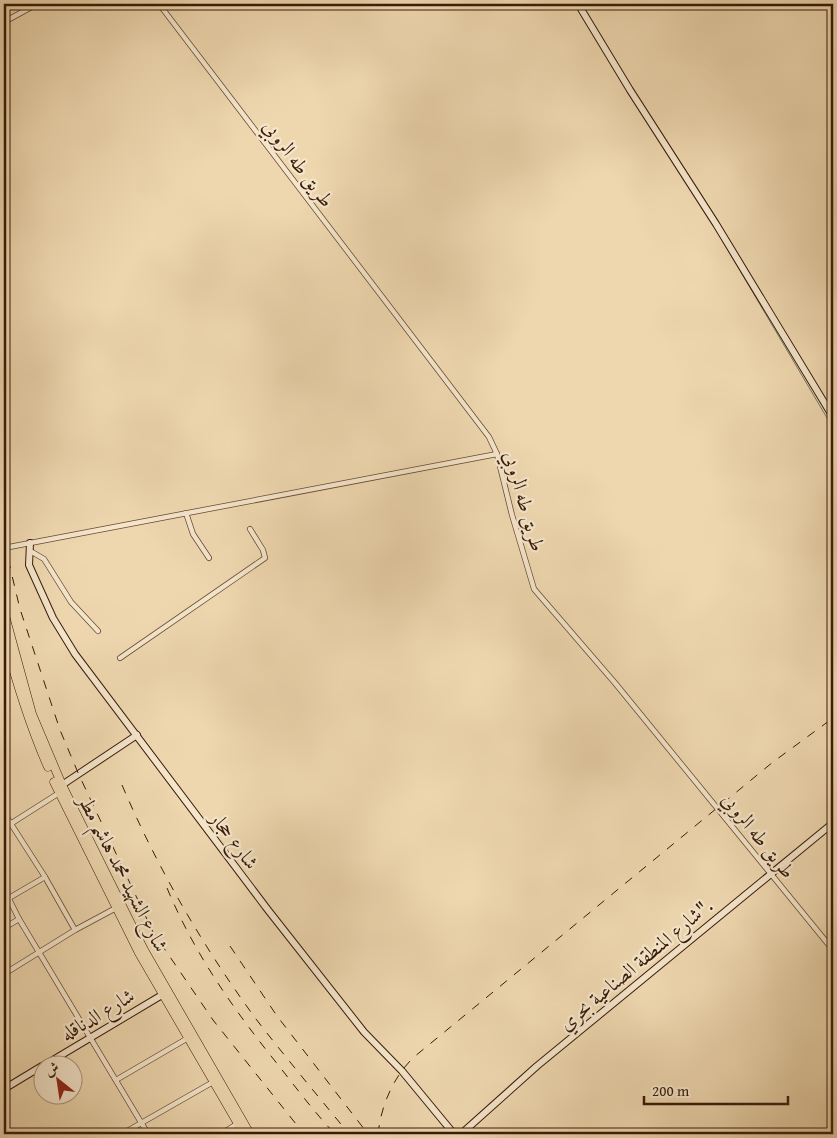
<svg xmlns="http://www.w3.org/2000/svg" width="837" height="1138" viewBox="0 0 837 1138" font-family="'Gentium Book Plus',Amiri,serif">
  <rect width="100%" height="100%" fill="#eed7af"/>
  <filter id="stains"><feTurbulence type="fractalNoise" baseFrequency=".004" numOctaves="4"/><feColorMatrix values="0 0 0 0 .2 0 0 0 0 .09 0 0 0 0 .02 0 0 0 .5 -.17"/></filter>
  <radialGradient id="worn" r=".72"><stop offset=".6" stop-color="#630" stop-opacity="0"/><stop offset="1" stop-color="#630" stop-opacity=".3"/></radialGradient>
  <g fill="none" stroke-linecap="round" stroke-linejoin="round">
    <!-- stream -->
    <polyline stroke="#73796f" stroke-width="1" points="723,242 833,428"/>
    <!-- street casing -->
    <g stroke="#664a32" stroke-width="6">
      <g id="street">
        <polyline points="159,4 489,437 497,454 512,515 534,589 615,683 833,950"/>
        <polyline points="4,22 37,4"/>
        <polyline points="186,513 193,534 209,558"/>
        <polyline points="4,548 497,454"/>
        <polyline points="32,552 44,559 71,602 98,631"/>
        <polyline points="120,658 265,558 263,550 250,529"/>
        <polyline points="4,813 45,877 75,930"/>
        <polyline points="4,828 59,793"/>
        <polyline points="4,889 19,919 148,1134"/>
        <polyline points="9,898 45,877"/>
        <polyline points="4,928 19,919"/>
        <polyline points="4,974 75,930 116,908"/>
        <polyline points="116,1080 188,1038"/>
        <polyline points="122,1134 213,1082"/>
        <polyline points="221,1134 237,1124"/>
      </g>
    </g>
    <!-- secondary casing -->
    <g stroke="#381b08" stroke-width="8">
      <g id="secondary">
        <polyline points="578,4 630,90 716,224 833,417"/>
        <polyline points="30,543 29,565 53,618 75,654 268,910 364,1032 402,1071 454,1134"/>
        <polyline points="62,785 137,735"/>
        <polyline points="43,1066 167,992"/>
        <polyline points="4,1089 42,1066"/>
        <polyline points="461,1134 537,1066 833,823"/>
      </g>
    </g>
    <!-- primary casing -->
    <g stroke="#381b08" stroke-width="9">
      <g id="primary">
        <polyline points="4,612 32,714 62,785 144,950 250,1134"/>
        <path d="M4,636C16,681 29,724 48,767"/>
        <polyline points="54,782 139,953 244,1134"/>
      </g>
    </g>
    <!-- street -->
    <use href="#street" stroke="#f4e5cb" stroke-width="4.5"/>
    <!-- secondary -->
    <use href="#secondary" stroke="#f4e5cb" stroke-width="6"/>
    <!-- primary -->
    <use href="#primary" stroke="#eed7af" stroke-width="8"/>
    <!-- rail -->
    <g stroke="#381b08" stroke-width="1" stroke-dasharray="9 9" stroke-linecap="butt">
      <polyline points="4,542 20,609 60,730 79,775 153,932 213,1020 304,1134"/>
      <path d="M122,785C157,867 203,947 256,1019C286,1058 318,1096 349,1134"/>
      <path d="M167,888C195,955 234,1010 279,1066C297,1089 315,1113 335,1134"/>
      <polyline points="230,946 277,1016 368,1134"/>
      <path d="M378,1134C381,1106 393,1077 414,1057L773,762L833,718"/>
    </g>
  </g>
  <g text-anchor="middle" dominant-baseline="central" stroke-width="4.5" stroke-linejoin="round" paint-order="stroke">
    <!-- street labels -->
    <g font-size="20" fill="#381b08" stroke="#f4e5cb">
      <text transform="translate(299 163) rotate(53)">طريق طه الروبي</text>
      <text transform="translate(525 501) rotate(74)">طريق طه الروبي</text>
      <text transform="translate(759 835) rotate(51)">طريق طه الروبي</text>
      <text transform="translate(235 840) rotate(53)">شارع حجار</text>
      <text transform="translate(124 873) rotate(63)">شارع الشهيد محمد هاشم مطر</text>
      <text transform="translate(635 964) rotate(-40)">شارع المنطقة الصناعية بحري".</text>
      <text transform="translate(97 1014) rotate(-31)">شارع الدناقله</text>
    </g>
  </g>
  <!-- margin -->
  <rect width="837" height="1138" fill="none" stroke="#eed7af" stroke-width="20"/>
  <rect x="5" y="5" width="827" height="1128" fill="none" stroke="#381b08" stroke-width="2.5"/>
  <rect x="10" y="10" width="817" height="1118" fill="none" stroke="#381b08"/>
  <!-- north arrow -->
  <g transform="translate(58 1080) rotate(330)"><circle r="24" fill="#f4e5cb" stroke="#a9947d"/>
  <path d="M0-4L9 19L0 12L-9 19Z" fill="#8f2418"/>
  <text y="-8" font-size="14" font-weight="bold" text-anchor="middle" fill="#381b08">ش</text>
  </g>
  <!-- scale -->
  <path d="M644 1096v8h144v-8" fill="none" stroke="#381b08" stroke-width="2.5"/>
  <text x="652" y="1096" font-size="15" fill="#381b08" stroke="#f4e5cb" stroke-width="4" paint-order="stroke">200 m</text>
  <rect width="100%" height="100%" filter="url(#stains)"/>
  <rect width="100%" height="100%" fill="url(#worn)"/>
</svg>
